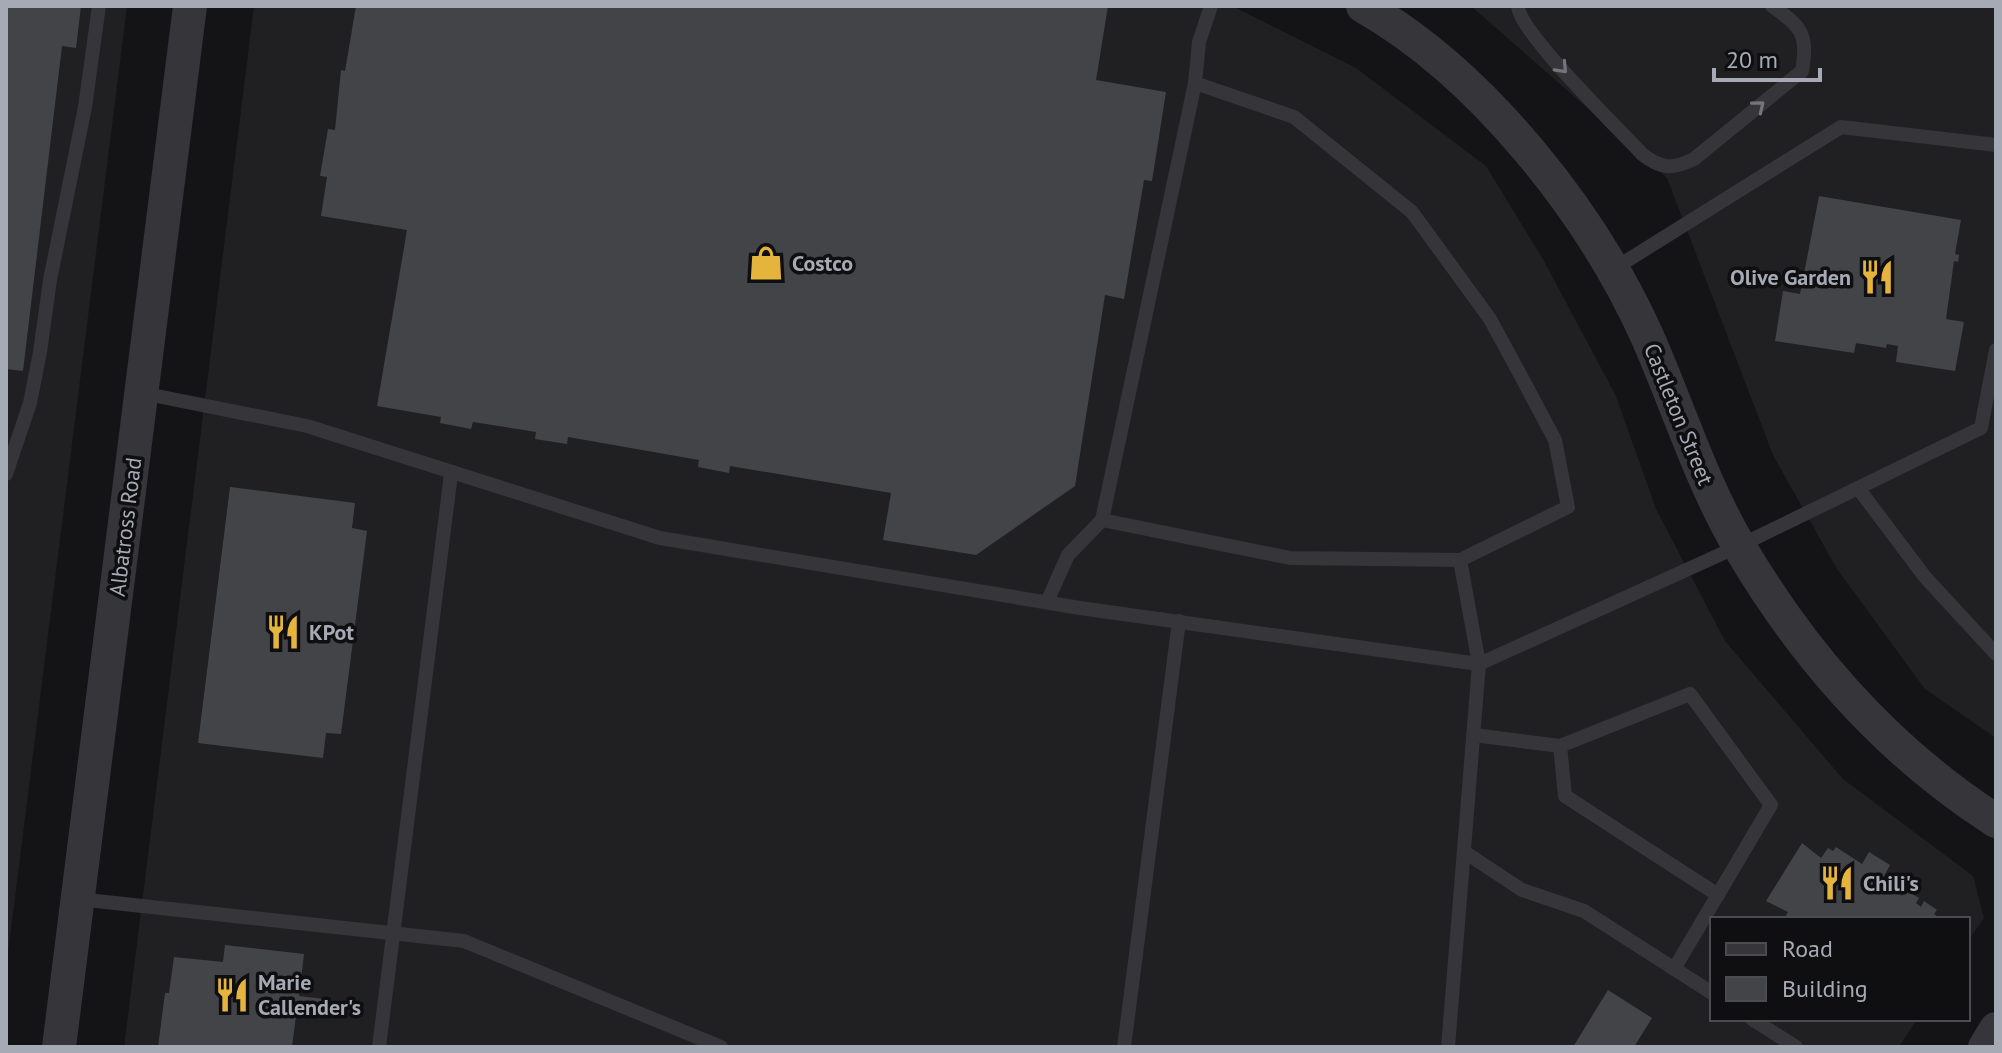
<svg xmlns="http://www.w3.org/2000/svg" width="2002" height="1053" viewBox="0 0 2002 1053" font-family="'PT Sans',sans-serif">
  <rect width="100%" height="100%" fill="#141315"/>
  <!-- built -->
  <g fill="#202022">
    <polygon points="6,6 127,6 6,969"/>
    <polygon points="254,6 1232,6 1356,68 1486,166 1544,261 1616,396 1656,509 1725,641 1843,779 1973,876 1984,918 1968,941 1968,919 1712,919 1712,1019 1917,1019 1899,1047 124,1047"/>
    <polygon points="1471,6 1996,6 1996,738 1925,689 1837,569 1773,455 1667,178"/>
  </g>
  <!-- building -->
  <g fill="#434448">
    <polygon points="6,6 81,6 76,48 62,46 23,371 6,369"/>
    <polygon points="356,6 1108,6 1096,80 1166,92 1152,181 1144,180 1124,299 1105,295 1075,486 976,555 883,540 891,493 730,466 729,473 698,467 699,460 568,437 567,444 535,439 536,432 473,422 471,429 440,423 441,417 377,406 407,230 321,216 327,177 320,176 328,129 335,130 341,70 345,71"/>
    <polygon points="1819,196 1961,220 1955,254 1959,255 1958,262 1954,261 1946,319 1964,322 1955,371 1896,362 1898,346 1887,344 1886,348 1856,343 1854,353 1775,341 1783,291 1800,294"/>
    <polygon points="230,487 355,503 352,528 367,531 341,734 326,733 323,758 198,743"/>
    <polygon points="1802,843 1821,858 1828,848 1833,851 1836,847 1862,864 1869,852 1890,865 1883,878 1901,887 1898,892 1902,896 1906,890 1919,898 1916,903 1921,907 1924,901 1937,910 1934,914 1941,919 1784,919 1788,912 1766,901"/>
    <polygon points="225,945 304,954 299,996 324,999 322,1011 297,1008 292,1047 158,1047 165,993 169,993 174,957 223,962"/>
    <polygon points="1608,990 1652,1018 1634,1047 1573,1047"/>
  </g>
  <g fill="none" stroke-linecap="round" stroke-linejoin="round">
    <!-- service -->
    <g stroke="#35353a" stroke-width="14">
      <polyline points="1211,6 1199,42 1195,83 1294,117 1412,212 1490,319 1522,378 1555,440 1568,507 1460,560 1479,664 1448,1047"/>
      <path d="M1518,6C1518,31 1620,130 1642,154C1662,170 1673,169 1694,159L1802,71C1809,35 1801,26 1772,6"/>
      <polyline points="1195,83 1102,520 1290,558 1460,560"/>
      <polyline points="1612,270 1841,127 1996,145"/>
      <polyline points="142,393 307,426 660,538 1080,608 1479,664 1739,546 1981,428 1996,350"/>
      <polyline points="6,474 30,403 40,352 50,280 85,107 99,6"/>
      <polyline points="1858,488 1925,577 1996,654"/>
      <polyline points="1047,602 1068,555 1102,520"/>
      <polyline points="1474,735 1560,746 1690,694 1771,805 1674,969"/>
      <polyline points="1560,746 1565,796 1718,895"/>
      <polyline points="1466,853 1522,890 1584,911 1712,993"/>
      <polyline points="78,899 464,941 721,1047"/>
      <polyline points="1752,1019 1796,1047"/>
      <polyline points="379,1047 451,474"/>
      <polyline points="1124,1047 1179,621"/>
    </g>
    <!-- tertiary -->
    <g stroke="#35353a" stroke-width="34">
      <path d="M1363,6C1482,74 1591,212 1647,336C1678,406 1700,479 1739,546C1804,657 1887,751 1996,821"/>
      <polyline points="59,1047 190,6"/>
      <polyline points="1985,1047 1996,1029"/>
    </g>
  </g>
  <!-- one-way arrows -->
  <defs><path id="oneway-chevron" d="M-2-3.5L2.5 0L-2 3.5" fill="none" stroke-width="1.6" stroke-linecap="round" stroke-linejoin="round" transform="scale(2)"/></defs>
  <g stroke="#73757d">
    <use href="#oneway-chevron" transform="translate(1562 68) rotate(47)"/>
    <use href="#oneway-chevron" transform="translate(1759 106) rotate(-39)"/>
  </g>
  <!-- icons -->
  <defs>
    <g id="shop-bare" transform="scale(2.76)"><path d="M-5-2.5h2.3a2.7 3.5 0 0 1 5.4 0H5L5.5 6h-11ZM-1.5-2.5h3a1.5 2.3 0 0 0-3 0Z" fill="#e4b43d" stroke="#0f0e10" stroke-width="2.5" paint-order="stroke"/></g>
    <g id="restaurant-bare" transform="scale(2.76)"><path d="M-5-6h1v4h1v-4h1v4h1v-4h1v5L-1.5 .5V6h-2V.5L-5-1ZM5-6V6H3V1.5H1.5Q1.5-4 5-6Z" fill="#e4b43d" stroke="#0f0e10" stroke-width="2.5" paint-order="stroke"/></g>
  </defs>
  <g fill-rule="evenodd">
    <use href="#shop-bare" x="766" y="263"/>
    <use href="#restaurant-bare" x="1877" y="277"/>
    <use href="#restaurant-bare" x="283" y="632"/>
    <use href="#restaurant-bare" x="1837" y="883"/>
    <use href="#restaurant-bare" x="232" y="995"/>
  </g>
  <g text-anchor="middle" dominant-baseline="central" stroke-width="7" stroke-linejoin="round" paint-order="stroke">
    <!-- poi labels -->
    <g font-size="22" font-weight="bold" fill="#a6aab4" stroke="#0f0e10" text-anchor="start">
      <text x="792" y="263">Costco</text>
      <text x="1851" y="277" text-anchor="end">Olive Garden</text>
      <text x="309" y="632">KPot</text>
      <text x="1863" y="883">Chili's</text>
      <text x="258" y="982">Marie<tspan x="258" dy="25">Callender's</tspan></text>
    </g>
    <!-- street labels -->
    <g font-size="22" fill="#a6aab4" stroke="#0f0e10">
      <text transform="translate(1679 414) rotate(68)">Castleton Street</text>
      <text transform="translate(125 527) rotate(-83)">Albatross Road</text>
    </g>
  </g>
  <!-- border -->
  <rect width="2002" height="1053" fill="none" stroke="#a6aab4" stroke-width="16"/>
  <!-- legend -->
  <rect x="1710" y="917" width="260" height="104" fill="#0f0e10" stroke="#4b4c52" stroke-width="2"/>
  <rect x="1726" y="943" width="40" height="12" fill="#35353a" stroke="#4b4c52" stroke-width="2"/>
  <text x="1782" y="957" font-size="24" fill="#a6aab4">Road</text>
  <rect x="1726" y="977" width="40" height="24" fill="#434448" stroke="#4b4c52" stroke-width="2"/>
  <text x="1782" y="997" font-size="24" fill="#a6aab4">Building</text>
  <!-- scale -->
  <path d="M1714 68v12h106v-12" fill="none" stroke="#a6aab4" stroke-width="4"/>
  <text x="1726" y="68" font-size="24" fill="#a6aab4" stroke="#0f0e10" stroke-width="6" paint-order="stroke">20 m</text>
</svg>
